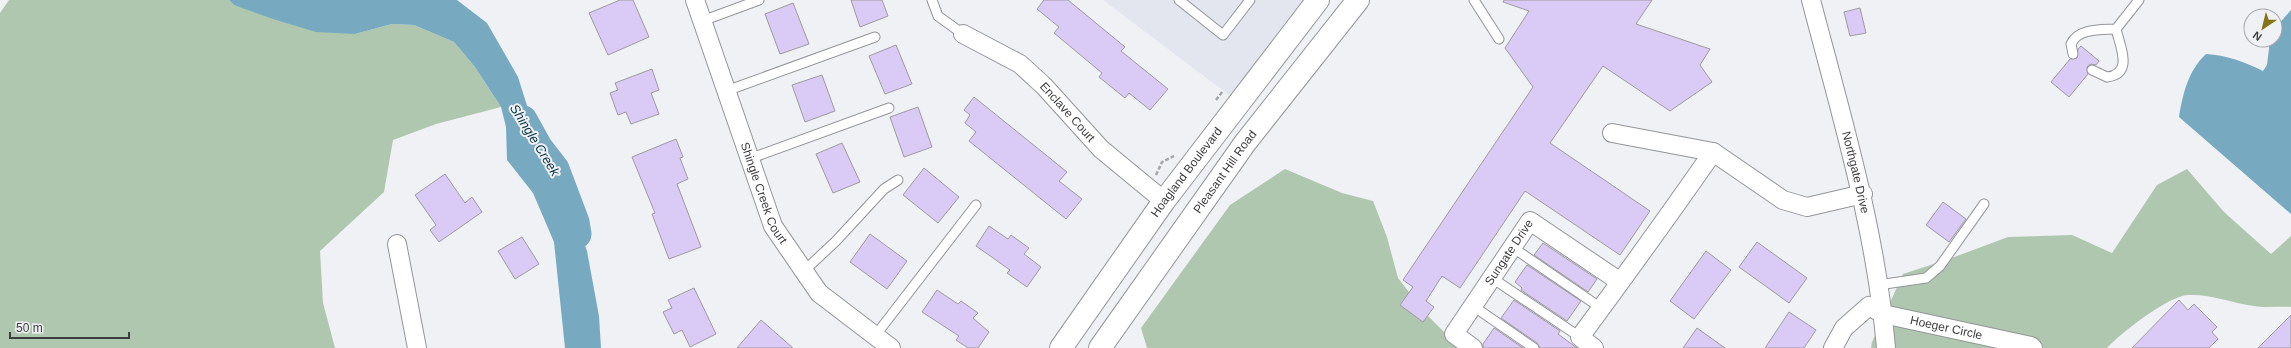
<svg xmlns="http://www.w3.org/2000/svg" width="2291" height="348" viewBox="0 0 2291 348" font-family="Arial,sans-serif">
  <rect width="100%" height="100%" fill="#f0f1f5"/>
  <!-- built -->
  <polygon fill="#e3e5ef" points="1103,0 1308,0 1233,98"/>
  <!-- green -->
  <g fill="#afc7af">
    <polygon points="9,0 229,0 234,5 355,34 392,24 414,25 454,42 475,67 501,107 436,124 393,140 384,192 320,251 323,303 335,348 0,348 0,13"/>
    <polygon points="1285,169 1342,193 1373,201 1387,237 1398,278 1426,314 1460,348 1147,348 1141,328 1230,205"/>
    <path d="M2187,169L2224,212L2271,254L2291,236V307C2279,306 2266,308 2254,306C2232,303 2211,294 2188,295C2168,296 2121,333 2107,348H1871L1872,342L1903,274L1949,259L2008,237L2072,235L2112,253L2157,185Z"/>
  </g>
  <!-- water -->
  <g fill="#77aac0">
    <polygon points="229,0 457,0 487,23 518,77 541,150 568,200 587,251 599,316 601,348 565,348 554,242 533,193 507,160 506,127 501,107 475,67 454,42 414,25 392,24 355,34 316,32 273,19 234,5"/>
    <path d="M2291,10V214L2179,117C2183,93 2188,71 2206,54C2226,55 2245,62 2263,71L2267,65L2270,40H2275V28Z"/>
  </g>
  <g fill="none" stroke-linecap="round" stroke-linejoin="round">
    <!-- river -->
    <polyline stroke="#77aac0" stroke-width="29" points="523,120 538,147 555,169 575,222 577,234"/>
  </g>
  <!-- building -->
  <g fill="#dacaf6" stroke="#9d9b9f">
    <polygon points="620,0 633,0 649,37 608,55 589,13"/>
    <polygon points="851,0 882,0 888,16 860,27"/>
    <polygon points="1044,0 1068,0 1125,47 1121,51 1168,89 1150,110 1129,93 1125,98 1099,77 1102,73 1054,33 1059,27 1037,9"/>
    <polygon points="1504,0 1652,0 1636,24 1710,49 1700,65 1712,82 1670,111 1603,66 1550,143 1650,211 1620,255 1525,191 1460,288 1442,276 1426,301 1434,307 1423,322 1400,305 1413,287 1403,280 1533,87 1505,48 1529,11 1503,2"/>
    <polygon points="793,3 809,44 780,54 765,14"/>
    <polygon points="1860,8 1866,33 1850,36 1844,12"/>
    <polygon points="896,45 912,84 885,94 869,56"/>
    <polygon points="2081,46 2099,61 2096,65 2091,64 2087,67 2088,74 2069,97 2051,82 2070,59 2077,58 2078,49"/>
    <polygon points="652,69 659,90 651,93 659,114 631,124 626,112 618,115 610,93 618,90 615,83"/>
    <polygon points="822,75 835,111 805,122 792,85"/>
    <polygon points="974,97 1067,172 1059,181 1082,199 1066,219 969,141 976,132 965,123 970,115 964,110"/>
    <polygon points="918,107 932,147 904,157 890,117"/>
    <polygon points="676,139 683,157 680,158 688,179 677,184 701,247 669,259 652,214 655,213 632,157"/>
    <polygon points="842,143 860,182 833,193 816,154"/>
    <polygon points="924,168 959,197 938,223 903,195"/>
    <polygon points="445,174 465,203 472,197 482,212 439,242 430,230 436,225 415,195"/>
    <polygon points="1943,202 1966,219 1949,242 1926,225"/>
    <polygon points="989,226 1008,239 1011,235 1029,248 1024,254 1041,267 1027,287 1007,273 1010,270 976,246"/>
    <polygon points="870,234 907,261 887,289 850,262"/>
    <polygon points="522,237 539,264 515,279 498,251"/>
    <polygon points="1757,242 1807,278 1789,303 1739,267"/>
    <polygon points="1543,243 1597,279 1588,292 1534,255"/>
    <polygon points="1706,251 1731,270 1694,319 1670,301"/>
    <polygon points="1527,265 1581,301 1567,321 1521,290 1522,288 1515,282"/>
    <polygon points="694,288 716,334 690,347 682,330 674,334 663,312 672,308 668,300"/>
    <polygon points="937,290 958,304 961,301 978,313 973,318 989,332 978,348 968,348 956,340 959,336 922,312"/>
    <polygon points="1514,300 1560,331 1558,334 1577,348 1540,348 1537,343 1501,318"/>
    <polygon points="2179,300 2188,310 2194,304 2217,327 2212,332 2218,339 2209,348 2132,348"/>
    <polygon points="1789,312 1816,330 1804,348 1765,348"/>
    <polygon points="2291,315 2291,348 2258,348"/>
    <polygon points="761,320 793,348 737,348"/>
    <polygon points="1494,328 1523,348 1483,348 1483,344"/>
    <polygon points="1697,328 1725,348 1683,348"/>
  </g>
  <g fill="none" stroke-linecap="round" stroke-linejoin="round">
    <!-- lane casing -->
    <g stroke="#949598" stroke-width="11">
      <g id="lane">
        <polyline points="932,0 938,16 963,34"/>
        <polyline points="1179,0 1223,35 1250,0"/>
        <polyline points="1474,0 1499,39"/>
        <polyline points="702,21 759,0"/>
        <path d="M2073,54L2071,44C2078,28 2101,30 2116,29L2139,0"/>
        <path d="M2092,70L2107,77C2134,74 2120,46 2116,29"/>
        <polyline points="726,91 875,37"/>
        <polyline points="749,159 889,108"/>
        <polyline points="1512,247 1601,308"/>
        <polyline points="804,271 836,241 884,189 898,180"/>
        <polyline points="1492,278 1580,337"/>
        <polyline points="1878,285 1926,278 1940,266 1984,204"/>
        <polyline points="1473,306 1534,348"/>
        <polyline points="875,336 976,205"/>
      </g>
    </g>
    <!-- street casing -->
    <g stroke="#949598" stroke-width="20">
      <g id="street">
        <path id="s1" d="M695,0L773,226L819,293L891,348"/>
        <path id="s2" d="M1811,0C1841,115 1876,229 1886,348"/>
        <path id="s3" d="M963,34L1020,64L1044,86L1101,149L1164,201"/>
        <polyline points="1612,133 1713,152 1783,200 1807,207 1863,194"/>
        <polyline points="397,244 417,348"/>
        <path id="s4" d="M1473,348L1454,334L1530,221L1619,281"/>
        <path d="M1594,348L1580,337C1625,276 1670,214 1713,152"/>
        <path id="s5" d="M1833,348L1844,328L1869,306L1883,314L2031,346L2033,348"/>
      </g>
    </g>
    <!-- primary casing -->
    <g stroke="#949598" stroke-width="24">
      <g id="primary">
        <path id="s6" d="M1061,348L1164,201L1318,0"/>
        <path id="s7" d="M1100,348L1245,143L1358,0"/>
      </g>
    </g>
    <!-- path -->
    <g stroke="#a4a5a8" stroke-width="2.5" stroke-dasharray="4 2" stroke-linecap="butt">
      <polyline points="1216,100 1223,91"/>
      <polyline points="1156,175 1162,162 1174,156"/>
    </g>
    <!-- lane -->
    <use href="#lane" stroke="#fff" stroke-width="9"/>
    <!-- street -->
    <use href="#street" stroke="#fff" stroke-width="18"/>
    <!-- primary -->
    <use href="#primary" stroke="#fff" stroke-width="22"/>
  </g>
  <g text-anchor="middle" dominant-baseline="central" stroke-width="4" stroke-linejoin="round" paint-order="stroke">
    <!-- street labels -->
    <g font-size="12" fill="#3d3d3f" stroke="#f0f1f5">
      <text stroke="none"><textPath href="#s3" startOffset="132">Enclave Court</textPath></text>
      <text stroke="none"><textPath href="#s7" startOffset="216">Pleasant Hill Road</textPath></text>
      <text stroke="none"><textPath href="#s6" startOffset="216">Hoagland Boulevard</textPath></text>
      <text stroke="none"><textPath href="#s2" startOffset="178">Northgate Drive</textPath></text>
      <text stroke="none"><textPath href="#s1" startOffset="205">Shingle Creek Court</textPath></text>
      <text stroke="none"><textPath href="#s4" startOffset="122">Sungate Drive</textPath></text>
      <text stroke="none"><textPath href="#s5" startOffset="137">Hoeger Circle</textPath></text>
    </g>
    <!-- water labels -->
    <g font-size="13" font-style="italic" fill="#023342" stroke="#f0f1f5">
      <text transform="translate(535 140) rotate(58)">Shingle Creek</text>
    </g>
  </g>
  <!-- north arrow -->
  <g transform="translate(2263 28) rotate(215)"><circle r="19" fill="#f0f1f5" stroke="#a8a9ac"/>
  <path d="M0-3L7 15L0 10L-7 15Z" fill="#867518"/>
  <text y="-6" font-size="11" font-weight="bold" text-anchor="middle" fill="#3d3d3f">N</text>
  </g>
  <!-- scale -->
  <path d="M10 332v6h119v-6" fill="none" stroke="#3d3d3f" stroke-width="2"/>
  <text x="16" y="332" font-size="12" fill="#3d3d3f" stroke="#f0f1f5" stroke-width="3" paint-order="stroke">50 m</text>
</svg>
